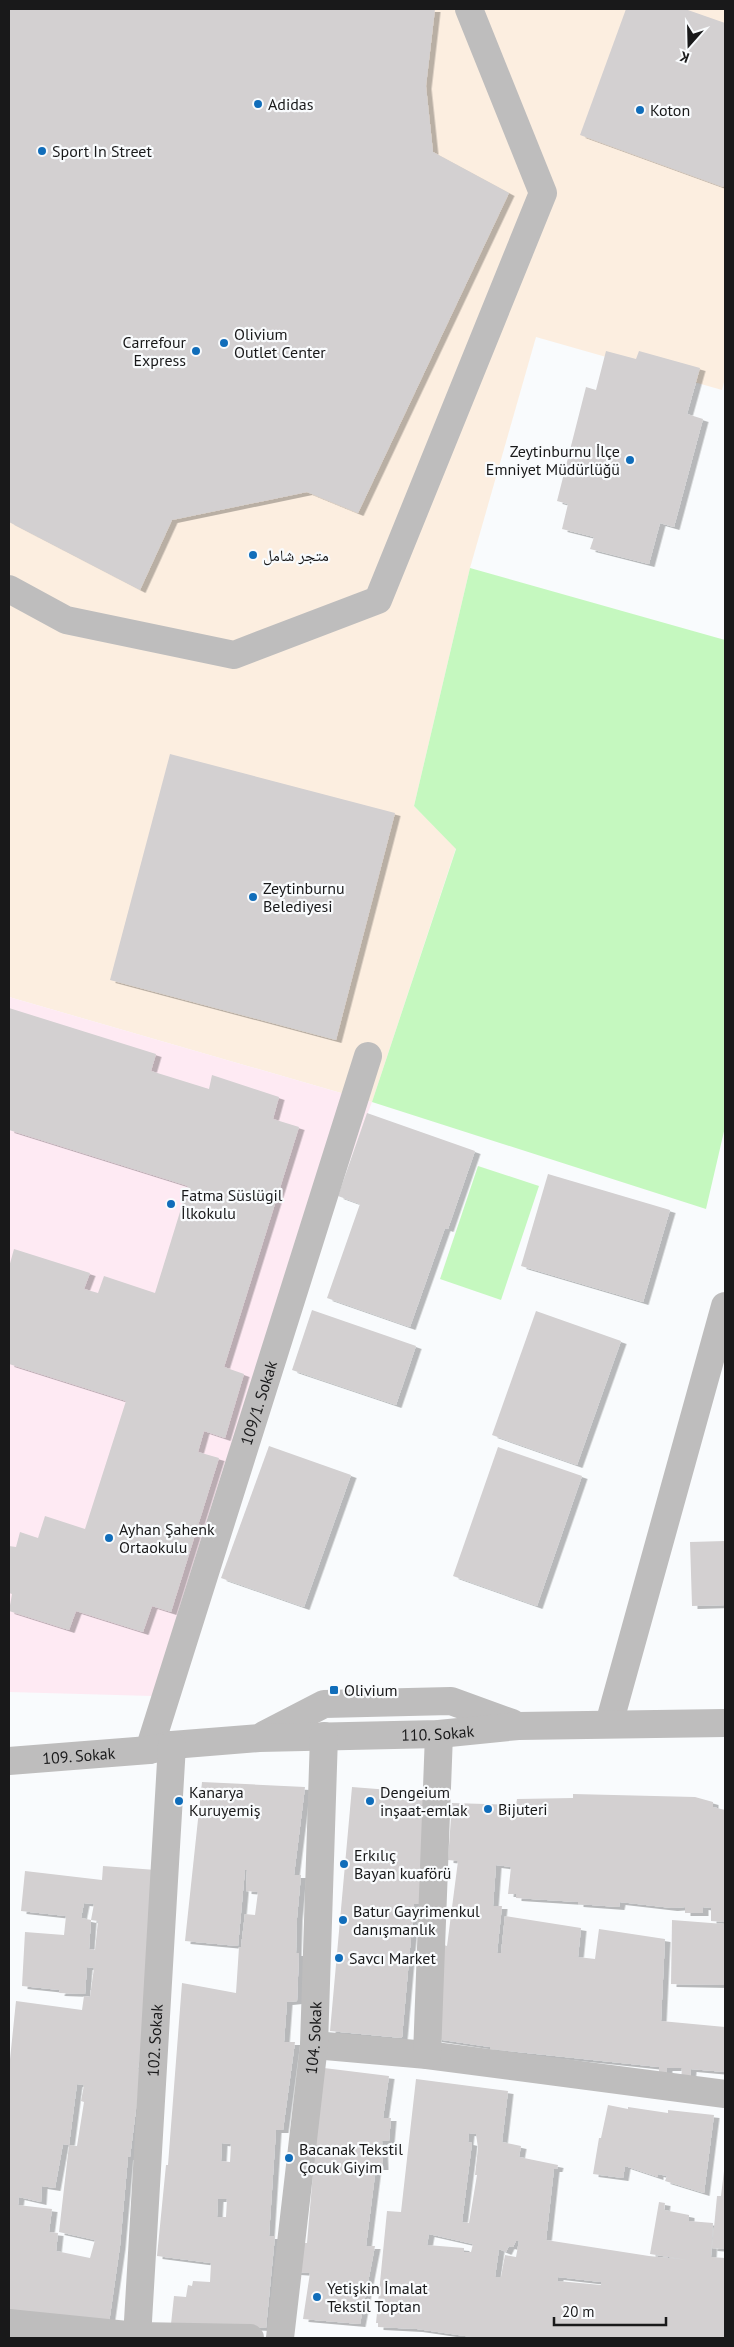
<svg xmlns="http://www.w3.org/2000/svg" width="734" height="2347" viewBox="0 0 734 2347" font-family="'PT Sans','Noto Naskh Arabic',sans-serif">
  <defs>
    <filter id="shadow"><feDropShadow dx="5.5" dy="3" stdDeviation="0" flood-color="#0004"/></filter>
  </defs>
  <rect width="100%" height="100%" fill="#f9fbfd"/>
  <!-- commercial -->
  <polygon fill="#fceee0" points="9,9 725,9 725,378 722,390 536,337 470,568 414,806 456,848 372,1102 9,997"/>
  <!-- education -->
  <polygon fill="#feeaf3" points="9,997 372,1102 266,1385 152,1696 9,1692"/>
  <!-- green -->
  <g fill="#c5f8bf">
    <polygon points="470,568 725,640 725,1127 706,1209 372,1102 456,849 414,806"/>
    <polygon points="478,1166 539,1186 501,1300 440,1279"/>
  </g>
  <!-- building -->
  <g fill="#d3d0d1" fill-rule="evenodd" filter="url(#shadow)">
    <polygon points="9,9 435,9 426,86 433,152 509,193 358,513 307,492 172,520 140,590 9,522"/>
    <polygon points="626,9 685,9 725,23 725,183 723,187 580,135"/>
    <polygon points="606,351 636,359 639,351 700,368 687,414 703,419 674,527 660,523 649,564 590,549 594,537 562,529 568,504 557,501 586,387 596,390"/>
    <polygon points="170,754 395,813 336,1040 110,980"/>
    <polygon points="9,1008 156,1054 151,1071 209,1089 212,1075 279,1097 273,1119 299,1127 224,1367 244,1374 225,1438 204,1431 198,1452 219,1458 171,1612 152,1606 143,1632 76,1611 69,1630 9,1611 12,1594 9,1593 9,1546 16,1547 20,1532 38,1538 45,1516 85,1529 126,1401 9,1364 9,1267 14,1249 90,1273 84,1289 98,1293 104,1276 155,1293 188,1186 9,1130"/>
    <polygon points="367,1113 475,1151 448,1229 445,1228 410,1327 327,1298 360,1204 338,1196"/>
    <polygon points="548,1174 670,1210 643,1302 521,1266"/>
    <polygon points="312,1310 416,1346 396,1405 292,1370"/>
    <polygon points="536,1311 621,1341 577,1465 492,1435"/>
    <polygon points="269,1446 351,1475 304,1607 221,1578"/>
    <polygon points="498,1447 582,1476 537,1606 453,1576"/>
    <polygon points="725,1541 725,1605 692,1606 690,1542"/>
    <path d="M202,1782L305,1787L294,1875H301L297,1918L296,1953H299L297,2001L287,2002L284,2042H295L283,2130H276L269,2236H275L266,2328L171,2324L174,2296L186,2297L188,2285L192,2286L193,2281L210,2282L211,2263L157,2256L166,2165H168L182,1983L236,1993L239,1947H241L245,1914L255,1915L258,1892L246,1891L247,1870H245L238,1946L185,1941ZM222,2143L231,2144L230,2162L221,2161ZM218,2199H227L226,2217H217Z"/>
    <polygon points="352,1787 428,1793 423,1904 414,1904 402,2038 330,2031"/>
    <polygon points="573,1794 695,1797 713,1802 713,1807 725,1810 725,1922 711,1921 711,1908 703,1907 703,1913 685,1913 685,1907 672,1908 620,1902 619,1907 578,1904 578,1902 516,1898 516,1894 508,1894 511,1867 496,1865 493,1906 502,1906 497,1953 501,1953 505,1916 581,1928 578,1957 595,1959 599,1929 665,1939 661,2021 725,2027 725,2072 691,2069 690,2081 681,2080 682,2068 667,2068 666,2078 659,2077 659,2067 490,2049 490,2047 436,2039 444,1945 447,1946 458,1861 448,1860 452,1803 516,1805 517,1799 573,1798"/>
    <path d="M103,1866L156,1870L145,2025L138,2069L141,2070L130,2157H128L120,2246L109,2323L9,2315V2069L16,2001L82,2010L84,1996L90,1997L94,1968L87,1967L85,1994L59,1993L60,1990L22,1986L25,1932L64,1935L66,1916L21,1911L25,1871L102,1880ZM84,1903L94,1904L91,1920L98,1921L95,1950L89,1949L91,1920L81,1918ZM77,2084L84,2085L81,2101L84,2102L77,2146L69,2145L59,2232L95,2240L90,2258L56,2251L58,2233L49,2232L52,2209L18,2205L19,2197L41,2202L42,2186L55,2188L63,2144L69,2145Z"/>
    <polygon points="672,1920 724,1924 724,1985 671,1984"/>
    <polygon points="324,2068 389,2076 383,2118 391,2118 389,2141 382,2141 383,2167 376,2167 366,2246 375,2246 360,2324 303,2319 310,2273 295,2272 298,2243 307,2243 314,2161 310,2160"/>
    <path d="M416,2079L508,2091L502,2142L521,2146L519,2157L558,2165L557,2169H554L546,2240L649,2256L688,2260L650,2254L659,2202L665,2203L664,2210L689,2215V2221L713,2223L711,2257L725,2258V2338H479L417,2329L378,2327V2323H376L387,2211L401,2212ZM469,2133L476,2134L478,2148L475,2175H477L469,2223L462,2222L472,2143L468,2142ZM429,2234L473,2244L471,2252H464V2248L427,2245ZM516,2241H519L516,2257L505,2255L501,2277H495L499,2249L506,2252L509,2246L513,2247ZM558,2277L601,2282V2285L558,2281Z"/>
    <polygon points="608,2105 628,2109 628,2107 668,2113 668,2110 714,2115 704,2193 665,2181 667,2176 658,2174 658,2177 625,2166 623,2178 593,2174 599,2138 601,2138"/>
    <polygon points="724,2171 725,2172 725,2249 712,2248 717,2196 721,2196"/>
  </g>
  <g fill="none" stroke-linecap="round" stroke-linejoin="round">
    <!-- minor -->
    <g stroke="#bebdbd" stroke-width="28">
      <polyline points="9,589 66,620 234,655 378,600 543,193 469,9"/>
      <polyline points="609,1724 725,1306"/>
      <polyline points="264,1735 324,1704 451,1701 512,1723"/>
      <path id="s1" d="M149,1750L368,1056"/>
      <path id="s2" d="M9,1761L149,1750L172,1745L259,1738L439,1734L518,1726L725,1723"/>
      <polyline points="314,2045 427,2055 725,2094"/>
      <polyline points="427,2055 439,1734"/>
      <polyline points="9,2323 137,2336 250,2338"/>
      <path id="s3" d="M137,2338L172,1745"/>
      <path id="s4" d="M280,2338L314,2045L324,1736"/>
    </g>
  </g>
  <!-- markers -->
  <g fill="#106dba" stroke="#f9fbfd" stroke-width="2">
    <circle cx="258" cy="104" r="5"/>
    <circle cx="640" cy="110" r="5"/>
    <circle cx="42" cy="151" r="5"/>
    <circle cx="224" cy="343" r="5"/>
    <circle cx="196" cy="351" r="5"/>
    <circle cx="630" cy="460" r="5"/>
    <circle cx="253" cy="555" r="5"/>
    <circle cx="253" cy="897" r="5"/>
    <circle cx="171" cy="1204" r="5"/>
    <circle cx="109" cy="1538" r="5"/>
    <rect x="329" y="1685" width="10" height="10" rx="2.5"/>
    <circle cx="179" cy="1801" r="5"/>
    <circle cx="370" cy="1801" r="5"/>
    <circle cx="488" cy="1809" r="5"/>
    <circle cx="344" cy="1864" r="5"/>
    <circle cx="343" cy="1920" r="5"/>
    <circle cx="339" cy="1958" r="5"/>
    <circle cx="289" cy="2158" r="5"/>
    <circle cx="317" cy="2297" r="5"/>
  </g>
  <g text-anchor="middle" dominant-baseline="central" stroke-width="4.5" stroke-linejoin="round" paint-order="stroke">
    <!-- poi labels -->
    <g font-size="16" fill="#19191a" stroke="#f9fbfd" text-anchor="start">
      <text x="268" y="104">Adidas</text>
      <text x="650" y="110">Koton</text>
      <text x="52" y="151">Sport In Street</text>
      <text x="234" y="334">Olivium<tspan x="234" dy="18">Outlet Center</tspan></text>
      <text x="186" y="342" text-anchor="end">Carrefour<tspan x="186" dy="18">Express</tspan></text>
      <text x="620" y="451" text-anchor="end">Zeytinburnu İlçe<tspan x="620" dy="18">Emniyet Müdürlüğü</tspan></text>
      <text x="263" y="555">متجر شامل</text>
      <text x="263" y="888">Zeytinburnu<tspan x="263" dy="18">Belediyesi</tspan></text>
      <text x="181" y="1195">Fatma Süslügil<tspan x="181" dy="18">İlkokulu</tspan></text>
      <text x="119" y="1529">Ayhan Şahenk<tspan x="119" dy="18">Ortaokulu</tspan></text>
      <text x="344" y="1690">Olivium</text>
      <text x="189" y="1792">Kanarya<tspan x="189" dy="18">Kuruyemiş</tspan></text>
      <text x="380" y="1792">Dengeium<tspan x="380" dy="18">inşaat-emlak</tspan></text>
      <text x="498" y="1809">Bijuteri</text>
      <text x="354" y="1855">Erkılıç<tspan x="354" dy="18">Bayan kuaförü</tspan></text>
      <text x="353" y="1911">Batur Gayrimenkul<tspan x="353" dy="18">danışmanlık</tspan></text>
      <text x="349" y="1958">Savcı Market</text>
      <text x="299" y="2149">Bacanak Tekstil<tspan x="299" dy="18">Çocuk Giyim</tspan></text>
      <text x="327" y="2288">Yetişkin İmalat<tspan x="327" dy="18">Tekstil Toptan</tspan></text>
    </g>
    <!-- street labels -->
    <g font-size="16" fill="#19191a" stroke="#f9fbfd">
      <text stroke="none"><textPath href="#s1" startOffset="364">109/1. Sokak</textPath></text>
      <text stroke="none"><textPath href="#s2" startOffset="430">110. Sokak</textPath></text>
      <text stroke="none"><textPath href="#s2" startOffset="70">109. Sokak</textPath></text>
      <text stroke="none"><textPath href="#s4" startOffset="302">104. Sokak</textPath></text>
      <text stroke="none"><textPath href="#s3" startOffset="298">102. Sokak</textPath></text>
    </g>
  </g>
  <!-- border -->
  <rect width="734" height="2347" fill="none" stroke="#19191a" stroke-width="20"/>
  <!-- north arrow -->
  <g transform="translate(689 45) rotate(200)" stroke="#f9fbfd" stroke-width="4" paint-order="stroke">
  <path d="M0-4L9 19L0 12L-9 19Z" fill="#19191a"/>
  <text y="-8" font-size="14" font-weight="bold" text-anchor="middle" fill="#19191a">K</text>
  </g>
  <!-- scale -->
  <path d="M554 2317v8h112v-8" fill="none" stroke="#19191a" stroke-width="2.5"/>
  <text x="562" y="2317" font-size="15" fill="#19191a" stroke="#f9fbfd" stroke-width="4" paint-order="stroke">20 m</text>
</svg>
